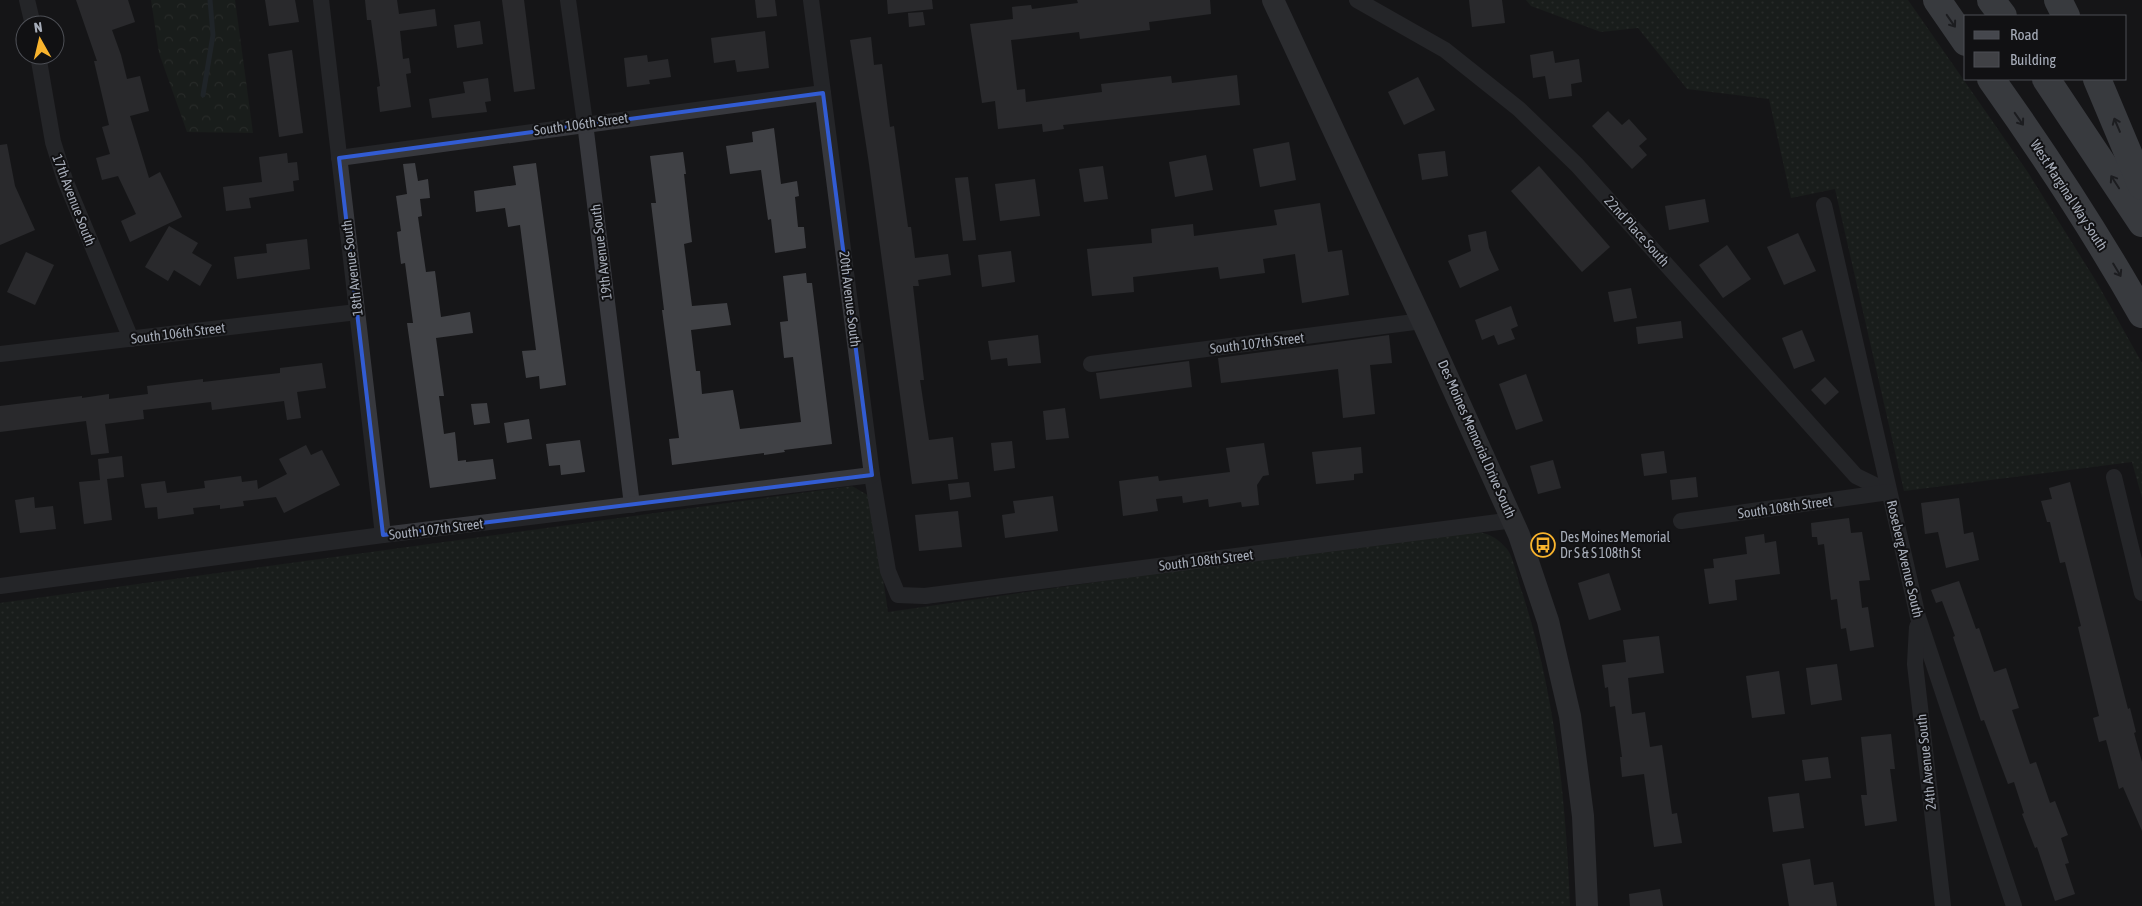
<svg xmlns="http://www.w3.org/2000/svg" width="2142" height="906" viewBox="0 0 2142 906" font-family="'Asap Condensed',sans-serif">
  <defs>
    <pattern id="grass-dots" width="8" height="8" patternUnits="userSpaceOnUse" patternTransform="scale(1.25)"><rect width="8" height="8" fill="#1e261f"/><path d="M2 2h.1M6 6h.1" fill="none" stroke="#3c433d" stroke-width="1.8" stroke-linecap="round"/></pattern>
    <pattern id="forest-crowns" width="20" height="18" patternUnits="userSpaceOnUse" patternTransform="scale(1.25)"><rect width="20" height="18" fill="#1e261f"/><path d="M2 6a3 3 0 1 1 6 0M12 15a3 3 0 1 1 6 0" fill="none" stroke="#3c433d"/></pattern>
  </defs>
  <rect width="100%" height="100%" fill="#161618"/>
  <!-- grass -->
  <g fill="url(#grass-dots)">
    <polygon points="1526,0 1908,0 2027,171 2096,281 2142,363 2142,498 2132,462 1904,491 1835,189 1791,198 1769,99 1687,89 1638,28 1601,32 1531,6"/>
    <path d="M852,486L871,497L888,612L1464,529C1484,533 1493,533 1507,549C1514,558 1518,581 1522,592C1555,693 1566,800 1570,906H0V603Z"/>
  </g>
  <!-- forest -->
  <polygon fill="url(#forest-crowns)" points="151,0 235,0 253,133 187,132 159,53"/>
  <g fill="none" stroke-linecap="round" stroke-linejoin="round">
    <!-- stream -->
    <polyline stroke="#2b353c" stroke-width="5" points="203,95 213,35 210,0"/>
  </g>
  <!-- building -->
  <g fill="#404145">
    <polygon points="76,0 128,0 135,22 112,30 121,55 127,79 140,76 149,111 130,116 149,178 160,172 182,217 130,242 121,221 136,214 118,176 102,180 96,158 110,154 102,127 109,125 94,61 97,61"/>
    <polygon points="265,0 295,0 299,22 269,26"/>
    <polygon points="365,0 397,0 399,14 435,9 437,26 400,31 403,59 409,58 411,73 406,74 411,107 380,112 377,87 380,86 371,20 367,20"/>
    <polygon points="502,0 524,0 535,89 514,92"/>
    <polygon points="755,0 775,0 777,16 757,18"/>
    <polygon points="887,0 932,0 933,9 888,14"/>
    <polygon points="1077,0 1210,0 1211,14 1149,22 1150,30 1080,39 1079,32 1011,40 1017,90 1025,89 1026,102 1102,92 1101,84 1171,76 1172,83 1237,75 1240,105 1063,125 1064,129 1043,132 1042,124 998,129 995,101 982,103 970,24 1013,19 1012,7 1031,5 1032,9 1078,3"/>
    <polygon points="1469,0 1502,0 1505,23 1472,27"/>
    <polygon points="923,12 925,25 909,27 908,13"/>
    <polygon points="480,21 483,44 457,48 454,25"/>
    <polygon points="765,31 769,68 737,72 735,60 714,63 711,38"/>
    <polygon points="871,37 874,65 882,64 890,127 894,126 908,227 911,227 915,258 948,254 951,275 918,280 919,286 913,286 924,380 920,380 929,440 953,437 958,479 912,484 869,164 850,40"/>
    <polygon points="292,50 303,133 279,137 268,54"/>
    <polygon points="1553,51 1555,63 1579,59 1582,82 1571,84 1572,96 1549,99 1545,76 1533,78 1530,55"/>
    <polygon points="647,55 648,62 668,59 671,77 649,80 650,84 627,87 624,58"/>
    <polygon points="1418,77 1435,110 1404,125 1388,92"/>
    <polygon points="488,78 491,101 485,102 487,112 432,118 429,99 465,93 463,82"/>
    <polygon points="1608,111 1622,125 1629,119 1647,139 1639,146 1647,155 1632,169 1592,126"/>
    <polygon points="774,128 781,184 797,181 799,196 795,197 798,227 804,227 806,248 775,253 771,219 768,220 761,170 730,174 726,146 753,142 752,132"/>
    <polygon points="1289,142 1296,180 1260,187 1253,149"/>
    <polygon points="7,144 15,186 35,230 0,245 0,145"/>
    <polygon points="1445,151 1448,176 1422,180 1418,154"/>
    <polygon points="683,152 686,174 684,174 692,242 684,244 692,306 727,303 731,325 691,330 696,371 700,371 702,394 733,390 740,429 801,422 793,357 784,358 780,322 788,321 783,276 806,273 807,283 812,283 832,444 784,450 785,452 764,455 764,453 672,465 669,439 679,438 662,310 664,310 651,203 656,203 650,156"/>
    <polygon points="287,153 288,163 297,162 299,180 293,181 294,191 249,198 251,208 226,211 223,187 262,182 259,157"/>
    <polygon points="1206,155 1213,190 1175,197 1169,162"/>
    <polygon points="415,163 418,181 428,179 430,198 420,199 422,216 418,217 426,272 435,271 441,317 470,312 473,333 436,338 444,396 439,396 444,434 455,432 458,461 466,460 466,462 493,459 496,479 430,488 407,323 413,323 405,263 401,264 397,232 401,231 396,196 407,194 403,164"/>
    <polygon points="536,163 566,385 540,389 539,376 526,378 522,351 536,350 520,225 508,227 505,208 476,212 474,191 516,185 513,166"/>
    <polygon points="1103,166 1108,199 1084,202 1079,169"/>
    <polygon points="1539,166 1610,247 1582,272 1511,191"/>
    <polygon points="968,177 976,240 963,241 955,178"/>
    <polygon points="1035,179 1040,216 1000,221 995,184"/>
    <polygon points="1705,199 1709,222 1669,230 1665,206"/>
    <polygon points="1320,203 1328,252 1342,250 1349,295 1302,303 1295,254 1263,259 1265,273 1220,279 1218,267 1133,277 1134,292 1092,296 1087,249 1152,243 1151,229 1193,224 1194,236 1277,225 1274,210"/>
    <polygon points="169,226 198,243 192,253 212,265 200,286 174,270 168,281 145,267"/>
    <polygon points="1486,231 1489,248 1499,270 1460,288 1448,261 1471,251 1468,235"/>
    <polygon points="1798,233 1816,271 1784,285 1767,247"/>
    <polygon points="307,239 310,269 237,279 234,257 267,253 266,244"/>
    <polygon points="1727,245 1751,279 1723,298 1699,265"/>
    <polygon points="1011,251 1015,282 982,287 978,255"/>
    <polygon points="26,252 54,265 35,305 7,292"/>
    <polygon points="1631,288 1637,318 1614,322 1608,292"/>
    <polygon points="1511,306 1518,326 1511,329 1515,339 1498,345 1494,335 1482,340 1475,320"/>
    <polygon points="1681,321 1683,338 1638,344 1636,327"/>
    <polygon points="1802,330 1815,361 1794,369 1782,338"/>
    <polygon points="1038,335 1041,363 1008,366 1007,358 991,360 988,341"/>
    <polygon points="1389,335 1392,363 1370,365 1375,414 1343,418 1338,369 1221,383 1218,358"/>
    <polygon points="1189,361 1192,387 1100,399 1096,373"/>
    <polygon points="322,363 326,388 297,392 301,418 287,420 284,401 212,410 211,402 143,410 144,419 105,424 109,453 91,455 86,421 0,432 0,406 82,396 82,398 109,394 109,399 148,394 147,386 203,379 203,382 280,373 280,368"/>
    <polygon points="1526,374 1543,421 1516,430 1499,384"/>
    <polygon points="1825,377 1839,392 1825,405 1811,390"/>
    <polygon points="487,403 490,423 474,425 471,404"/>
    <polygon points="1065,408 1069,438 1046,440 1043,411"/>
    <polygon points="529,419 532,439 507,443 504,423"/>
    <polygon points="580,440 585,472 561,475 560,465 549,466 546,444"/>
    <polygon points="1012,441 1015,468 994,471 991,443"/>
    <polygon points="1264,443 1269,475 1263,476 1257,485 1259,505 1242,507 1241,502 1209,507 1208,499 1183,503 1182,496 1156,499 1158,511 1123,516 1119,481 1158,476 1159,481 1230,472 1226,448"/>
    <polygon points="306,445 311,455 322,450 340,485 284,513 276,497 243,501 244,506 220,509 220,505 193,508 194,514 158,519 157,507 145,508 141,484 165,481 167,493 205,488 204,481 241,476 242,482 257,480 258,489 287,474 279,459"/>
    <polygon points="1361,447 1363,473 1354,474 1354,480 1316,484 1312,452"/>
    <polygon points="1664,451 1667,473 1644,476 1641,454"/>
    <polygon points="122,456 124,477 107,479 112,520 84,524 79,482 100,480 98,459"/>
    <polygon points="1553,460 1561,488 1538,494 1530,466"/>
    <polygon points="1696,477 1698,497 1672,500 1670,480"/>
    <polygon points="969,482 971,497 950,500 948,484"/>
    <polygon points="2070,482 2128,709 2130,708 2136,732 2134,733 2142,762 2142,831 2123,787 2119,789 2106,740 2099,742 2093,718 2099,716 2078,627 2081,626 2065,562 2060,563 2050,522 2047,522 2041,501 2052,499 2049,488"/>
    <polygon points="1053,496 1058,531 1005,538 1002,515 1015,513 1013,501"/>
    <polygon points="34,497 35,508 53,506 56,529 20,533 15,500"/>
    <polygon points="1959,498 1964,534 1973,532 1979,560 1946,568 1938,532 1925,534 1921,503"/>
    <polygon points="958,511 962,547 919,551 915,515"/>
    <polygon points="1849,518 1851,533 1862,532 1870,580 1859,581 1862,608 1868,607 1874,647 1850,651 1846,628 1841,629 1837,599 1831,600 1824,544 1818,545 1817,537 1812,537 1811,523"/>
    <polygon points="1764,534 1765,543 1776,541 1780,574 1735,580 1737,600 1709,604 1704,569 1714,568 1713,559 1747,554 1745,537"/>
    <polygon points="1609,573 1621,610 1589,620 1578,583"/>
    <polygon points="1959,581 1976,629 1979,628 1994,672 2006,668 2019,708 2012,710 2030,764 2036,762 2050,803 2055,801 2068,835 2061,838 2069,863 2065,864 2075,894 2055,901 2037,847 2035,848 2022,814 2024,813 2014,782 2008,784 1984,720 1981,721 1953,637 1955,636 1942,601 1936,603 1931,590"/>
    <polygon points="1659,636 1664,673 1628,678 1632,714 1645,712 1650,747 1662,745 1672,814 1677,813 1682,843 1654,847 1644,774 1622,777 1620,757 1622,757 1615,706 1610,707 1608,687 1605,688 1602,665 1626,662 1623,640"/>
    <polygon points="1837,664 1842,700 1811,705 1806,668"/>
    <polygon points="1779,671 1785,714 1752,718 1746,676"/>
    <polygon points="1891,734 1895,769 1890,769 1897,821 1865,826 1861,795 1867,795 1861,737"/>
    <polygon points="1828,757 1831,778 1805,781 1802,760"/>
    <polygon points="1799,793 1804,828 1773,832 1768,797"/>
    <polygon points="1810,859 1814,885 1833,882 1837,906 1789,906 1782,864"/>
    <polygon points="1660,889 1663,906 1630,906 1629,894"/>
  </g>
  <g fill="none" stroke-linecap="round" stroke-linejoin="round">
    <!-- street -->
    <g stroke="#37383d" stroke-width="16">
      <polyline points="27,0 33,25"/>
      <polyline points="321,0 383,535"/>
      <polyline points="568,0 585,123 632,505"/>
      <polyline points="811,0 872,475 888,571 898,595 925,596 1514,520"/>
      <polyline points="1357,0 1445,50 1519,109 1577,165 1856,476 1889,492"/>
      <polyline points="38,55 53,142 65,180 131,339"/>
      <polyline points="339,158 823,93"/>
      <polyline points="1824,205 1918,617 2014,906"/>
      <polyline points="0,354 357,312"/>
      <polyline points="1091,364 1422,321"/>
      <polyline points="2114,477 2142,593"/>
      <polyline points="1681,521 1889,492"/>
      <polyline points="0,586 383,535 872,475"/>
      <polyline points="1917,627 1915,664 1943,906"/>
    </g>
    <!-- secondary -->
    <polyline stroke="#45474d" stroke-width="22" points="1273,0 1425,327 1519,535 1548,621 1570,716 1583,816 1587,906"/>
    <!-- highway -->
    <g stroke="#62666e" stroke-width="28">
      <polyline points="1937,0 1966,42"/>
      <polyline points="1991,0 2003,16"/>
      <polyline points="2058,0 2066,16"/>
      <path d="M1991,79C2045,155 2096,233 2142,314"/>
      <polyline points="2046,79 2142,223"/>
      <polyline points="2097,79 2142,186"/>
    </g>
  </g>
  <!-- one-way arrows -->
  <defs><path id="oneway-shaft" d="M-6 0H5M1.5-3L5.5 0L1.5 3" fill="none" stroke-width="1.6" stroke-linecap="round" stroke-linejoin="round" transform="scale(1.25)"/></defs>
  <g stroke="#25262a">
    <use href="#oneway-shaft" transform="translate(1951 21) rotate(55)"/>
    <use href="#oneway-shaft" transform="translate(2019 119) rotate(55)"/>
    <use href="#oneway-shaft" transform="translate(2117 125) rotate(-113)"/>
    <use href="#oneway-shaft" transform="translate(2115 182) rotate(-123)"/>
    <use href="#oneway-shaft" transform="translate(2117 270) rotate(59)"/>
  </g>
  <!-- marked area -->
  <path d="M0 0H2142V906H0ZM823,93L872,475L383,535L339,158Z" fill="#161618" fill-opacity=".55" fill-rule="evenodd"/>
  <path fill="none" stroke="#325cd3" stroke-width="4" stroke-linejoin="round" d="M823,93L872,475L383,535L339,158Z"/>
  <!-- icons -->
  <defs>
    <g id="bus-ring" transform="scale(1.25)"><circle r="9.5" fill="#111113" stroke="#f9b42d" stroke-width="1.5"/><path d="M-5-6H5V4H4V6H2V4H-2V6H-4V4H-5ZM-3.5-4V0h7V-4ZM-3.5 1.2v1.5H-2V1.2ZM2 1.2v1.5H3.5V1.2Z" fill="#f9b42d"/></g>
  </defs>
  <g fill-rule="evenodd">
    <use href="#bus-ring" x="1543" y="545"/>
  </g>
  <g text-anchor="middle" dominant-baseline="central" stroke-width="4" stroke-linejoin="round" paint-order="stroke">
    <!-- street labels -->
    <g font-size="14" fill="#a7adb9" stroke="#111113">
      <text transform="translate(581 124) rotate(-8)">South 106th Street</text>
      <text transform="translate(2069 195) rotate(57)">West Marginal Way South</text>
      <text transform="translate(74 200) rotate(69)">17th Avenue South</text>
      <text transform="translate(1637 231) rotate(48)">22nd Place South</text>
      <text transform="translate(601 252) rotate(-97)">19th Avenue South</text>
      <text transform="translate(352 268) rotate(-97)">18th Avenue South</text>
      <text transform="translate(850 299) rotate(83)">20th Avenue South</text>
      <text transform="translate(178 333) rotate(-7)">South 106th Street</text>
      <text transform="translate(1257 343) rotate(-7)">South 107th Street</text>
      <text transform="translate(1477 439) rotate(66)">Des Moines Memorial Drive South</text>
      <text transform="translate(1785 507) rotate(-8)">South 108th Street</text>
      <text transform="translate(436 529) rotate(-7)">South 107th Street</text>
      <text transform="translate(1905 559) rotate(77)">Roseberg Avenue South</text>
      <text transform="translate(1206 560) rotate(-7)">South 108th Street</text>
      <text transform="translate(1926 762) rotate(-96)">24th Avenue South</text>
    </g>
    <!-- poi labels -->
    <g font-size="14" fill="#a7adb9" stroke="#111113" text-anchor="start">
      <text x="1560" y="537">Des Moines Memorial<tspan x="1560" dy="16">Dr S &amp; S 108th St</tspan></text>
    </g>
  </g>
  <!-- legend -->
  <rect x="1964" y="15" width="162" height="65" fill="#111113" stroke="#4d4f55"/>
  <rect x="1974" y="31" width="25" height="8" fill="#45474d" stroke="#4d4f55"/>
  <text x="2010" y="40" font-size="15" fill="#a7adb9">Road</text>
  <rect x="1974" y="52" width="25" height="15" fill="#404145" stroke="#4d4f55"/>
  <text x="2010" y="65" font-size="15" fill="#a7adb9">Building</text>
  <!-- north arrow -->
  <g transform="translate(40 40) rotate(352)"><circle r="24" fill="#111113" stroke="#4d4f55"/>
  <path d="M0-4L9 19L0 12L-9 19Z" fill="#f9b42d"/>
  <text y="-8" font-size="14" font-weight="bold" text-anchor="middle" fill="#a7adb9">N</text>
  </g>
</svg>
